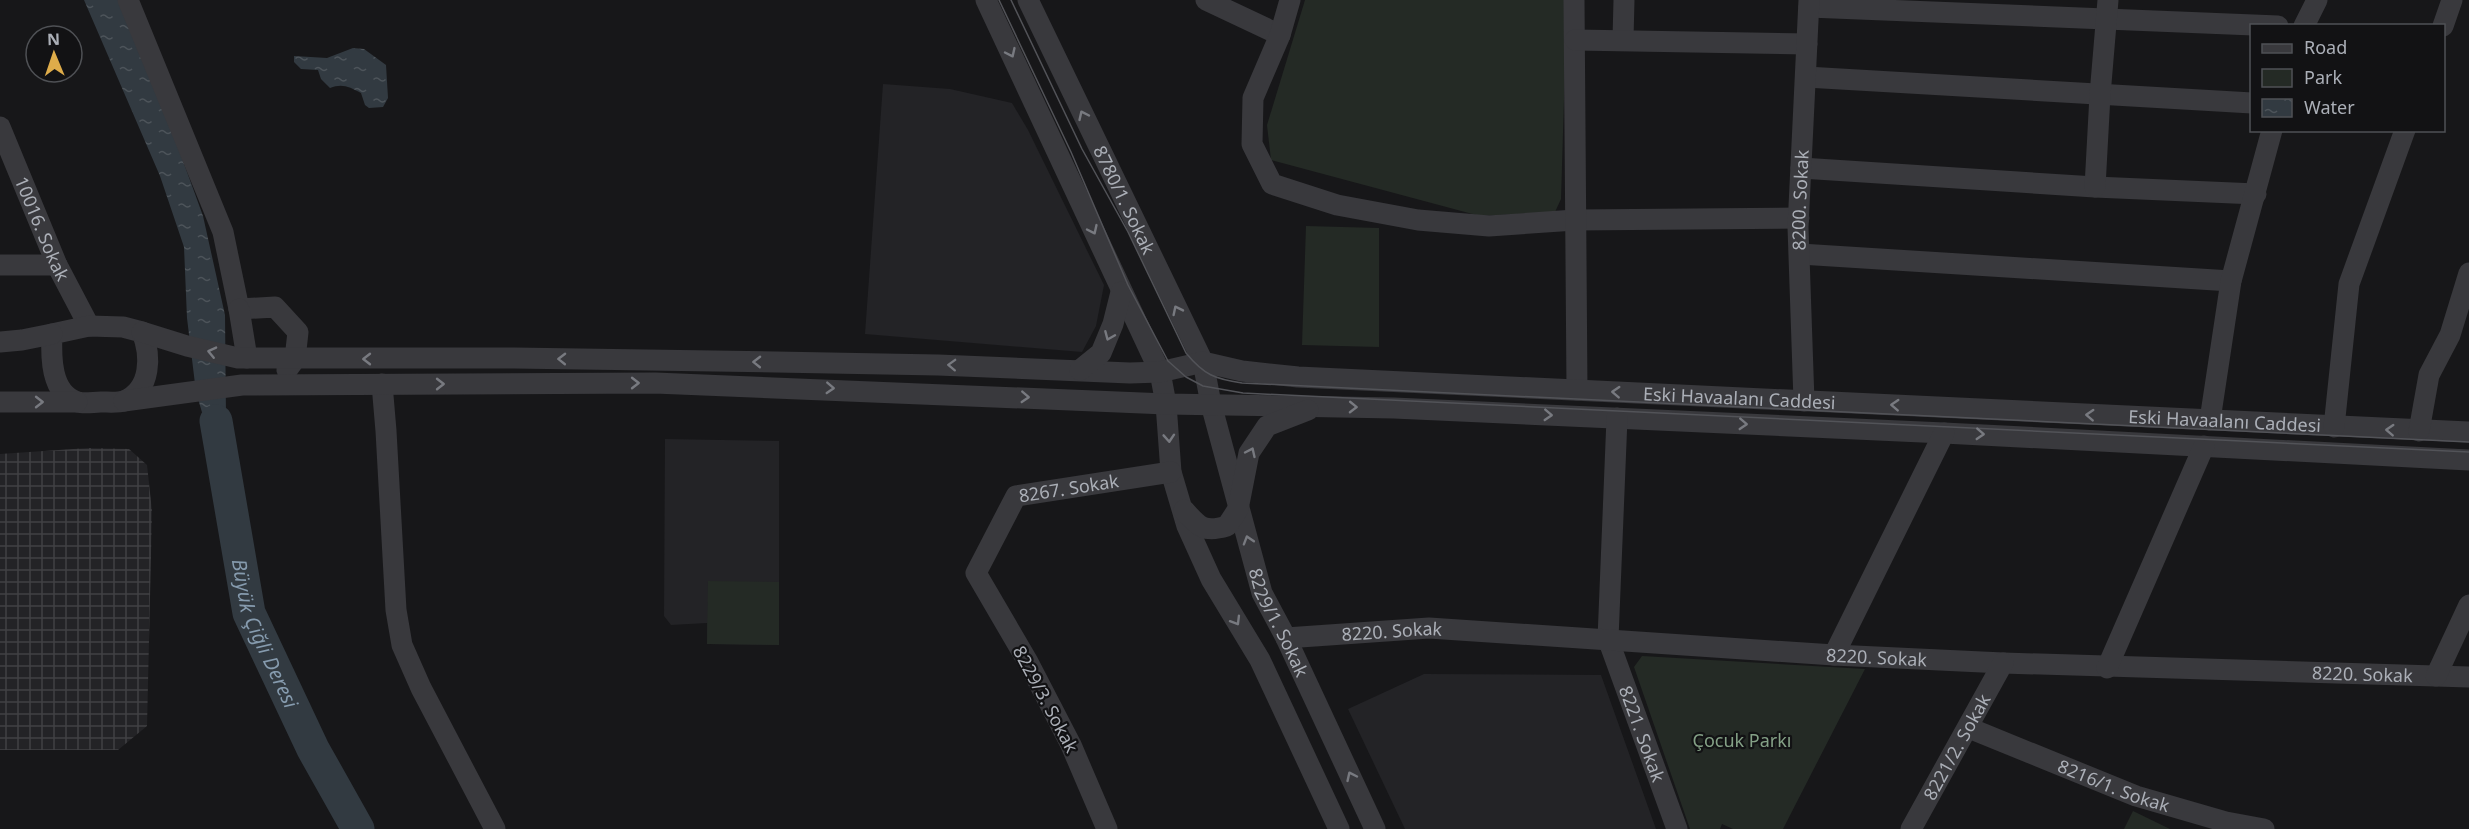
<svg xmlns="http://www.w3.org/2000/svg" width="2469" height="829" viewBox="0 0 2469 829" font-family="'Noto Sans',sans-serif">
  <defs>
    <pattern id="industrial-grid" width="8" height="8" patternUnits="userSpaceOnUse" patternTransform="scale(1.5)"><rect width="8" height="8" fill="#232326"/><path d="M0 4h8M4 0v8" fill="none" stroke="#404043"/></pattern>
    <pattern id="water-ripples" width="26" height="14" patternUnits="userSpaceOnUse" patternTransform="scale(1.5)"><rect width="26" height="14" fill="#323a41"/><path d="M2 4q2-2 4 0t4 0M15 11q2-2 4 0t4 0" fill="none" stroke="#4d545a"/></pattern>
  </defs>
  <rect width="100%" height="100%" fill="#171719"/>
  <!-- built -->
  <g fill="#232326">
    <polygon points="883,84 950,89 1012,103 1028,130 1104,285 1096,326 1082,352 865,334"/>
    <polygon points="665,439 779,441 779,645 707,644 707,623 671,625 664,616"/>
    <polygon points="1424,674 1601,675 1656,829 1405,829 1348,709"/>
  </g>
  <!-- industrial -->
  <polygon fill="url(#industrial-grid)" points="88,448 129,449 147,465 152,511 147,726 118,750 0,750 0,454"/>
  <!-- green -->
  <g fill="#242a25">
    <polygon points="1305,0 1567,0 1561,199 1555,212 1480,216 1271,160 1267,125"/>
    <polygon points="1306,226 1379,228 1379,347 1302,345"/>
    <polygon points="708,581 779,582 779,645 707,644"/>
    <polygon points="1642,656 1865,669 1783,829 1733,829 1722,824 1720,829 1690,829 1634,667"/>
    <polygon points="2133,811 2170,829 2124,829"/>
  </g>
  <!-- water -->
  <g fill="url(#water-ripples)">
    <polygon points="84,0 121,0 141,45 203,216 225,315 226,420 204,419 196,392 187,318 184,247 160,176"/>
    <path d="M353,48L364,49L386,65L388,98L383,107L369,108L365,105L361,93C350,87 342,83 330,88L321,79L318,70L301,69L294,62V56L327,58Z"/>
  </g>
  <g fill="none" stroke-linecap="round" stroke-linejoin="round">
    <!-- river -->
    <path stroke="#323a41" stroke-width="33" id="s1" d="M216,421L249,613L313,749L358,829"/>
    <!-- minor -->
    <g stroke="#39393d" stroke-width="21">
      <polyline points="128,0 223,232 239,309 275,307 298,332 295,359 287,370"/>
      <polyline points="986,0 1160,372 1166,404 1171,472 1187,526 1211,579 1260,660 1339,829"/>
      <path id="s2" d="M1028,0L1203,362L1211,404L1262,593L1286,638L1375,829"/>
      <polyline points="1206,0 1280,35"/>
      <polyline points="1290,0 1280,35 1253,98 1252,144 1272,184 1337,205 1418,220 1489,226 1575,220 1799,218"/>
      <polyline points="1574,0 1577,390"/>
      <polyline points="1809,7 2278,26"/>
      <polyline points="2304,26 2317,0"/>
      <polyline points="2443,26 2452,0"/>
      <polyline points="1623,39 1624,0"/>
      <polyline points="1575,40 1807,44"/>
      <polyline points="1806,77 2252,103"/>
      <path id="s3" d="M0,127L57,265L89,326"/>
      <polyline points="1801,168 2095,187 2256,194"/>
      <polyline points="2095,187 2100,95 2108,0"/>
      <polyline points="1800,254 2231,281"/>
      <polyline points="0,265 57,265"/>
      <polyline points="239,309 247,358"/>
      <path d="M89,326L123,327L142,332C151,355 152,389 124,401C118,403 108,402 101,402C94,402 84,404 78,402C50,394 51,355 52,334Z"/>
      <path id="s4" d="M142,332L187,346L238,358H514L776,362L938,365L1130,373L1160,372L1203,362L1242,371L1298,377L2469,432"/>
      <polyline points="0,342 22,340 52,334"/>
      <polyline points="1080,370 1101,353 1113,324 1121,292"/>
      <polyline points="382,384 386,431 396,610 402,645 421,688 495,829"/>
      <polyline points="124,401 242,385 655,383 1166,404 1394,408 1944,433 2469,460"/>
      <path id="s5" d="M1804,401L1798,227L1809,0"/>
      <polyline points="0,402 77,402"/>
      <path id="s6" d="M1617,418L1608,639L1677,829"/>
      <polyline points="2210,420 2231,281 2272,130"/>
      <polyline points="2334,427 2349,284 2405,130"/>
      <polyline points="2419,431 2429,375 2450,335 2469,273"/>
      <path d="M1184,510C1199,527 1204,533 1227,526L1238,509L1249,453L1267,426L1308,410"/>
      <path id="s7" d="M1286,638L1429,628L1834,655L2003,663L2469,677"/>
      <polyline points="1834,655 1944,433"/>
      <polyline points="2107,668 2204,446"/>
      <polyline points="2436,676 2469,605"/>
      <path id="s8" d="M1969,728L2136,796L2226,822L2264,829"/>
      <path id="s9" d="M1107,829L1071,745L1028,662L976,573L1016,496L1171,472"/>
      <path id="s10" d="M1911,829L2003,663"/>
    </g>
    <!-- tram -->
    <g stroke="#525358" stroke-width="1.5">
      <polyline points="999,0 1071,152 1128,285 1168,361 1186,377 1203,386 1243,393 2469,452"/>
      <path d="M1011,0L1082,149L1128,232L1186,353C1204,375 1215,379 1242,383L2469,442"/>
    </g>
  </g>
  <!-- one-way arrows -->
  <defs><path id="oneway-chevron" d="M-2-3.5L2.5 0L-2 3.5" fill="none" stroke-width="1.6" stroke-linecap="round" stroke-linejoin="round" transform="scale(1.5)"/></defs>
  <g stroke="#787a80">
    <use href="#oneway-chevron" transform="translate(1011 53) rotate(65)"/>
    <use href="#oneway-chevron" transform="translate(1083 115) rotate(-115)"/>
    <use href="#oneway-chevron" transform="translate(1093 230) rotate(65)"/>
    <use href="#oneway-chevron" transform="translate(1177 310) rotate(-116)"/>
    <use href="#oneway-chevron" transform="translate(1109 336) rotate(113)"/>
    <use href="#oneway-chevron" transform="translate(212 352) rotate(-167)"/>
    <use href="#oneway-chevron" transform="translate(367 359) rotate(180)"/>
    <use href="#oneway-chevron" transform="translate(562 359) rotate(-179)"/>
    <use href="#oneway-chevron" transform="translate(757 362) rotate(-179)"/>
    <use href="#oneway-chevron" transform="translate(952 365) rotate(-178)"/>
    <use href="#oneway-chevron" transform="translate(635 383)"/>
    <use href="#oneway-chevron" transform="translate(440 384)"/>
    <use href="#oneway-chevron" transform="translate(830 388) rotate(3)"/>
    <use href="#oneway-chevron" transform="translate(1616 392) rotate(-177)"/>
    <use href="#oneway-chevron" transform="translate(1025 397) rotate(3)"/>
    <use href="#oneway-chevron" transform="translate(39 402)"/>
    <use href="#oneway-chevron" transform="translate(1895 405) rotate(-177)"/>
    <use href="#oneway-chevron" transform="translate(1353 407) rotate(1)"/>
    <use href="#oneway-chevron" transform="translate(1548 415) rotate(3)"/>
    <use href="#oneway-chevron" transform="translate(2090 415) rotate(-177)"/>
    <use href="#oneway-chevron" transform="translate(1743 424) rotate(3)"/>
    <use href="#oneway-chevron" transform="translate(2390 430) rotate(-177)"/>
    <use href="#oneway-chevron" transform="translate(1980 434) rotate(3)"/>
    <use href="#oneway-chevron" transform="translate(1169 438) rotate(86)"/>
    <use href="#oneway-chevron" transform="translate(1251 452) rotate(-65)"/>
    <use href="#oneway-chevron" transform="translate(1248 540) rotate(-107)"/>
    <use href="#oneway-chevron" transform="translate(1236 621) rotate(59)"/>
    <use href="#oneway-chevron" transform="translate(1351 776) rotate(-115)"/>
  </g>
  <g text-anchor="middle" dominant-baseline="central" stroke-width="4.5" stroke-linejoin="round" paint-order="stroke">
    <!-- street labels -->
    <g font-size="18" fill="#abafb7" stroke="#121214">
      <text stroke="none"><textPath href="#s5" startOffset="201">8200. Sokak</textPath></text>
      <text stroke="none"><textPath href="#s2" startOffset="222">8780/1. Sokak</textPath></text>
      <text stroke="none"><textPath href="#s3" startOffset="110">10016. Sokak</textPath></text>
      <text stroke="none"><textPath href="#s4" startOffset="1604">Eski Havaalanı Caddesi</textPath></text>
      <text stroke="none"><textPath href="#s4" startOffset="2090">Eski Havaalanı Caddesi</textPath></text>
      <text stroke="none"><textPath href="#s9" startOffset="428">8267. Sokak</textPath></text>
      <text stroke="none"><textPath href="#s2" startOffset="674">8229/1. Sokak</textPath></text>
      <text stroke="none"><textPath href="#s7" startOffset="106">8220. Sokak</textPath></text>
      <text stroke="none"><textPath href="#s7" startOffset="592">8220. Sokak</textPath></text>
      <text stroke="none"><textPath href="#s7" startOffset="1078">8220. Sokak</textPath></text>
      <text transform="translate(1046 699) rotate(62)">8229/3. Sokak</text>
      <text stroke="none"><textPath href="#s6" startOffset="322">8221. Sokak</textPath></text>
      <text stroke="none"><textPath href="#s10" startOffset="94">8221/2. Sokak</textPath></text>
      <text stroke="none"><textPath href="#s8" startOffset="156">8216/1. Sokak</textPath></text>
    </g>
    <!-- park labels -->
    <g font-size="18" fill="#84a086" stroke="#121214">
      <text x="1742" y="740">Çocuk Parkı</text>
    </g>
    <!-- water labels -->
    <g font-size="20" font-style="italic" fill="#869bae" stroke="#121214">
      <text stroke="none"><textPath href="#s1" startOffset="219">Büyük Çiğli Deresi</textPath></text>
    </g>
  </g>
  <!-- legend -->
  <rect x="2250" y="24" width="195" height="108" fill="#121214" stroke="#4f5155" stroke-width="1.5"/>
  <rect x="2262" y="44" width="30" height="9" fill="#39393d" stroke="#4f5155" stroke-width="1.5"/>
  <text x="2304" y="54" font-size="18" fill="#abafb7">Road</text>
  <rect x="2262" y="69" width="30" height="18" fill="#242a25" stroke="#4f5155" stroke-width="1.5"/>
  <text x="2304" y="84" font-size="18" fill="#abafb7">Park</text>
  <rect x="2262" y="99" width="30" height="18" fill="url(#water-ripples)" stroke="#4f5155" stroke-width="1.5"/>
  <text x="2304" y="114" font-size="18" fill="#abafb7">Water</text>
  <!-- north arrow -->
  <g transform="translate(54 54) rotate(358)"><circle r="28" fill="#121214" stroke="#4f5155" stroke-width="1.5"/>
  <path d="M0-4.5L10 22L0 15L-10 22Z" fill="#deac4a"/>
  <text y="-9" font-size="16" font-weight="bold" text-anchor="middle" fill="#abafb7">N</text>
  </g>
</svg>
